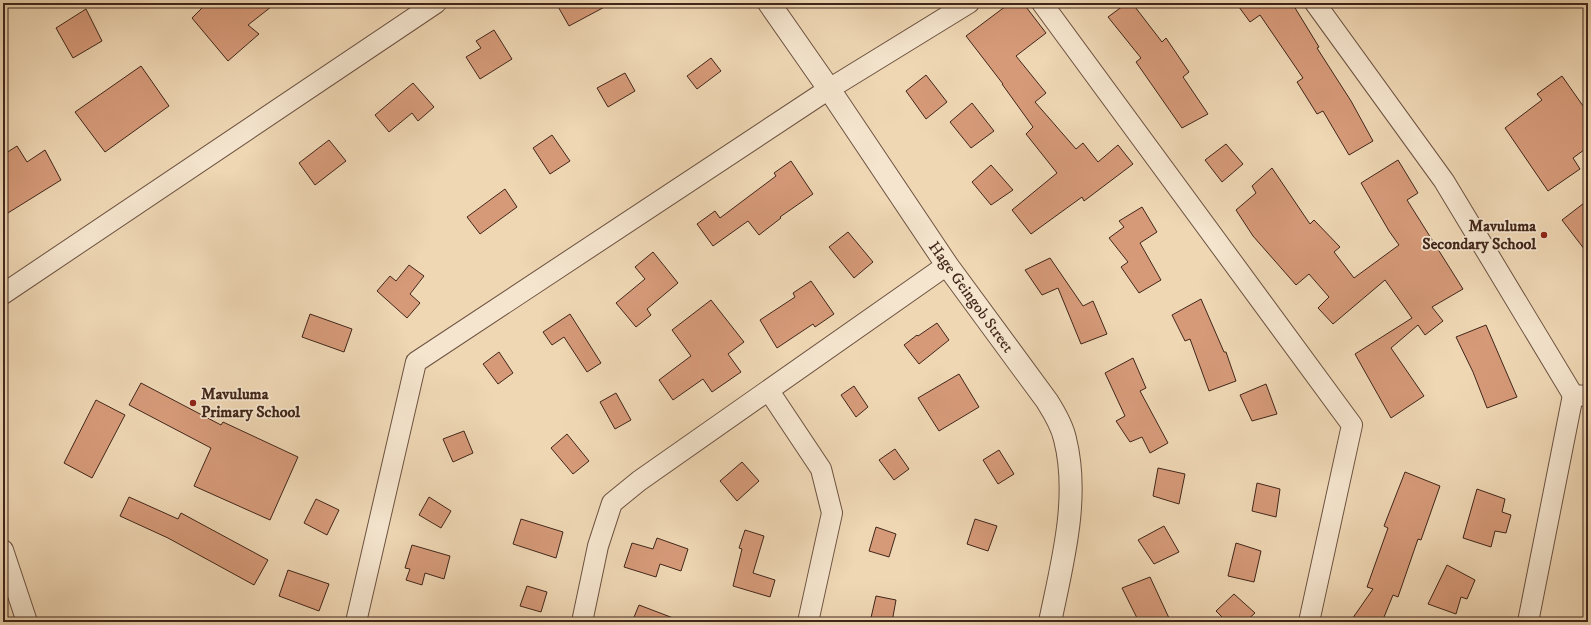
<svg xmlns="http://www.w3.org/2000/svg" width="1591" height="625" viewBox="0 0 1591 625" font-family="'IM FELL DW Pica',serif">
  <rect width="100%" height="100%" fill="#efd7b4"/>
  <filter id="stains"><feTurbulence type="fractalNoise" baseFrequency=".005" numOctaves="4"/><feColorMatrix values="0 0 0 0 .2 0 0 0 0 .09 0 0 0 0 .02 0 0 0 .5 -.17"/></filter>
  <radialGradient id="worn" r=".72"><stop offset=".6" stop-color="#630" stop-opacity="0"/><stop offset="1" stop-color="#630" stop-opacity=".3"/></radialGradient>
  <!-- building -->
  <g fill="#d69a79" stroke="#41261a">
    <polygon points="207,3 276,3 248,25 259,34 228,61 192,18"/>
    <polygon points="556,3 612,3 569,26"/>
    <polygon points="1010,3 1023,3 1046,33 1016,56 1046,93 1035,102 1076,149 1083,143 1098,162 1118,145 1133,164 1084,201 1082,197 1031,234 1012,210 1057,173 1026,134 1033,127 1002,84 1003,84 966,36"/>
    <polygon points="1127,3 1132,3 1162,42 1166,38 1189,72 1183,77 1208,114 1182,128 1136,62 1141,58 1108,17"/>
    <polygon points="1236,3 1292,3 1319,47 1317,48 1351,101 1373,141 1349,155 1323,111 1317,114 1297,82 1303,78 1260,15 1250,22"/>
    <polygon points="86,9 102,41 73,58 56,28"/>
    <polygon points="494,30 512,59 480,79 466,57 481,48 476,41"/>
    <polygon points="711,58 721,71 697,89 687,76"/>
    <polygon points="141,66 169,106 105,152 75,112"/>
    <polygon points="625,73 635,91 608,107 597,88"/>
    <polygon points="926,75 947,102 926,119 906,91"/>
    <polygon points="1562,76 1588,113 1588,147 1573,158 1580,169 1548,191 1505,128 1542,100 1537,94"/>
    <polygon points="413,83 434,107 418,121 412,113 389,132 375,115"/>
    <polygon points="972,103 994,131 971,148 950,122"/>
    <polygon points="552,135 570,161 550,174 533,148"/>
    <polygon points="329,140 346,161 315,185 299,163"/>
    <polygon points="1226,144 1243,164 1222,182 1205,160"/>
    <polygon points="17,146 27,162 45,150 61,180 3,216 3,155"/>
    <polygon points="1398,160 1418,193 1407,200 1463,289 1432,307 1443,321 1425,335 1418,325 1391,348 1424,396 1391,418 1355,354 1412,318 1385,280 1333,324 1318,308 1329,297 1309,274 1296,285 1253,236 1236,210 1256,193 1252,186 1272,168 1310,224 1314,220 1340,247 1334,252 1354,278 1399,245 1389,231 1361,183"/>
    <polygon points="791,161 813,194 780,217 781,218 759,235 748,221 713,246 697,224 715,211 720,218 776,176 774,173"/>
    <polygon points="991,165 1013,190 991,205 972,182"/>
    <polygon points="505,189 517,207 480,234 467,217"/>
    <polygon points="1588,200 1588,254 1562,220"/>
    <polygon points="1142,207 1157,232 1140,243 1161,280 1139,293 1121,267 1128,262 1109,238 1124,227 1119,221"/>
    <polygon points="848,232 873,262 854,278 829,247"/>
    <polygon points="653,252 678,283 647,309 651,315 636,327 616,303 645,279 635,267"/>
    <polygon points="1050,258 1083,306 1093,301 1107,334 1081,344 1058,288 1042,295 1025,270"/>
    <polygon points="409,265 424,276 410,294 420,303 407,318 377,291 390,276 396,281"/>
    <polygon points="811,281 834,314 815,327 813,324 777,348 760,320 795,297 793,293"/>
    <polygon points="1201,299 1224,352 1226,352 1236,381 1209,391 1190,339 1185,341 1172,315"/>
    <polygon points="711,300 744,342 728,354 741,372 712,392 703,379 673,400 659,380 691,356 672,330"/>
    <polygon points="310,314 352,329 344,352 302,337"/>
    <polygon points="570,314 601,363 587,372 564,337 552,345 543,332"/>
    <polygon points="937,323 949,340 919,364 904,345 917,335 918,336"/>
    <polygon points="1486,325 1517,397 1487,408 1473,372 1456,337"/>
    <polygon points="499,352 513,373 498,384 483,364"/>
    <polygon points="1133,358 1146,388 1140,391 1168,443 1150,453 1142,437 1130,442 1116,421 1125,416 1105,373"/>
    <polygon points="959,374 979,407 939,431 918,398"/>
    <polygon points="141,383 221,425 223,422 298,457 270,520 194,486 211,448 129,405"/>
    <polygon points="1266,384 1277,414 1252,421 1240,395"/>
    <polygon points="854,386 868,407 856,417 841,395"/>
    <polygon points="616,393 631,420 615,429 600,402"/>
    <polygon points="96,400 125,415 92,478 64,463"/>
    <polygon points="464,431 473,453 453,462 443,439"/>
    <polygon points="567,434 589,461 573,474 551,448"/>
    <polygon points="895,449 909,469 894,480 879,460"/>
    <polygon points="999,450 1014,474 998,484 983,460"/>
    <polygon points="742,462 759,481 737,501 720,481"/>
    <polygon points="1158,468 1185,474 1179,504 1153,496"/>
    <polygon points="1405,472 1440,486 1421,540 1418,539 1398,597 1393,595 1382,622 1350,622 1373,589 1367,587 1388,528 1384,526"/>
    <polygon points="1257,483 1280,489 1276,517 1252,511"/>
    <polygon points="1477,489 1505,499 1502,512 1511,515 1506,533 1495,531 1491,547 1463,538"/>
    <polygon points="129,497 178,519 181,513 268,560 254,585 168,538 120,516"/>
    <polygon points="429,497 451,511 441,528 419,515"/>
    <polygon points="316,499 339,510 327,535 304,523"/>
    <polygon points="521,519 563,532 556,558 513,544"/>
    <polygon points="975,519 997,526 988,551 967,544"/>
    <polygon points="1164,526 1179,552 1154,564 1138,540"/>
    <polygon points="876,527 896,534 889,557 869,551"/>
    <polygon points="745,530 764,536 753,573 775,580 770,597 733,586 742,549 739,548"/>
    <polygon points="657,538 688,549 681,571 660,564 656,577 624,567 632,543 653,549"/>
    <polygon points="1236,543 1261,551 1254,582 1228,576"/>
    <polygon points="412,545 450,556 444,579 425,573 422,585 406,580 410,569 405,568"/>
    <polygon points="1447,565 1475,580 1467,599 1461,597 1456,614 1428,604"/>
    <polygon points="288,570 329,584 319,611 279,596"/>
    <polygon points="1150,577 1169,618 1161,622 1139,622 1122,588"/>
    <polygon points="527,586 547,592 541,612 520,606"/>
    <polygon points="1234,594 1255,613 1245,622 1227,622 1216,611"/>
    <polygon points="876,596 896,600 892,622 870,622"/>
    <polygon points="639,605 681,621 681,622 632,622"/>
  </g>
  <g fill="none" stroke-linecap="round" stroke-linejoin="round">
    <!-- minor casing -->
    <g stroke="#6c5240" stroke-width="22">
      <g id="minor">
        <polyline points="1042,3 1352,425 1309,622"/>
        <polyline points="1315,3 1444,181 1573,395 1588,396"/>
        <polyline points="3,294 436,3"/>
        <polyline points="769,391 821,469 832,513 808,622"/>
        <polyline points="3,550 27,622"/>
        <polyline points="356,622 416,362 829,89 969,3"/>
        <polyline points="582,622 598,546 612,503 639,481 947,265"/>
        <polyline points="1528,622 1573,395"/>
      </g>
    </g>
    <!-- tertiary casing -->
    <g stroke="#6c5240" stroke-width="24">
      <path id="tertiary" d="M769,3L829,89L947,265L1047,401C1054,412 1062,425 1065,439C1080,498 1062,564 1050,622"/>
    </g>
    <!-- minor -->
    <use href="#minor" stroke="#f5e5ce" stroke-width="20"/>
    <!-- tertiary -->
    <use href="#tertiary" stroke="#f5e5ce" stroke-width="22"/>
  </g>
  <!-- markers -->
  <g fill="#8f2418" stroke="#f5e5ce" stroke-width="1.5">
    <circle cx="1544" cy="235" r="4"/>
    <circle cx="193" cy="403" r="4"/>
  </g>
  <g text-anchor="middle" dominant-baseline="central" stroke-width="3.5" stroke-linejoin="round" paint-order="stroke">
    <!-- poi labels -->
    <g font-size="16" font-weight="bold" fill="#41261a" stroke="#f5e5ce" text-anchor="end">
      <text x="1536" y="226">Mavuluma<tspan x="1536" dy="18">Secondary School</tspan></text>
      <text x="201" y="394" text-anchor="start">Mavuluma<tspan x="201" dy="18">Primary School</tspan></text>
    </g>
    <!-- street labels -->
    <g font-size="16" fill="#41261a" stroke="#f5e5ce">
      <text transform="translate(971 297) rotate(54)">Hage Geingob Street</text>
    </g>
  </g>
  <!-- margin -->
  <rect width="1591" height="625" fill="none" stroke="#efd7b4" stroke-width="16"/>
  <rect x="4" y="4" width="1583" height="617" fill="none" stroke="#41261a" stroke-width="2"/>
  <rect x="8" y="8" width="1575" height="609" fill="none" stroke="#41261a"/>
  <rect width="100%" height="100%" filter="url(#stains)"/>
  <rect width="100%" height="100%" fill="url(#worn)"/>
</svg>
